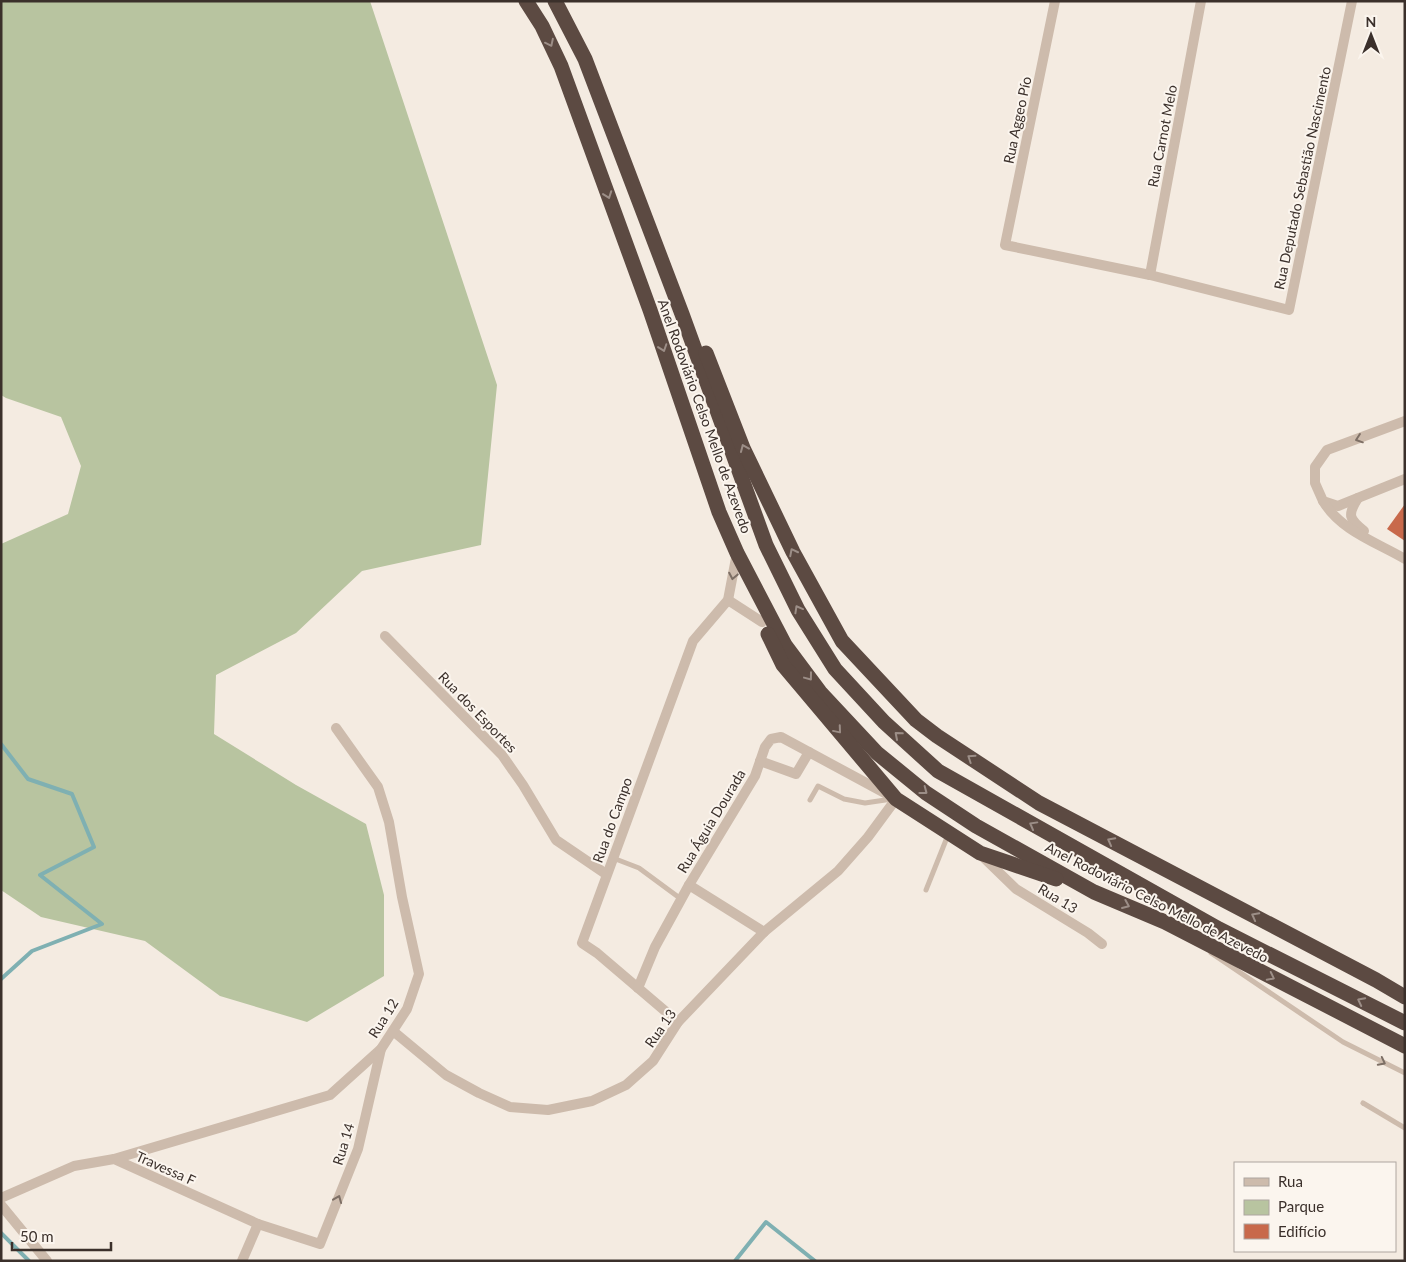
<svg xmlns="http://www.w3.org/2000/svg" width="1406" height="1262" viewBox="0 0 1406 1262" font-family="Lato,sans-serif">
  <rect width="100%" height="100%" fill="#f4ebe1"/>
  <!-- green -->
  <polygon fill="#b8c4a0" points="1,1 370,1 497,385 481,545 362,571 296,633 216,675 214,734 296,785 366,824 384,895 384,976 307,1022 220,996 145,941 41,917 1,890 1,544 68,514 81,466 61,417 6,398 1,395"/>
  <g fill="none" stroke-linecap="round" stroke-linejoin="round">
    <!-- stream -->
    <g stroke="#7fb0b2" stroke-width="4">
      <polyline points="1,744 28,779 72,794 94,847 40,875 102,924 32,951 1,979"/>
      <polyline points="1,1233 29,1261"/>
      <polyline points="735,1261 766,1222 815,1261"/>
    </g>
  </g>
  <!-- building -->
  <polygon fill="#c8694b" points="1405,504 1405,541 1387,529"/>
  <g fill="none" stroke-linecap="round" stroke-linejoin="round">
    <!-- service -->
    <g stroke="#cdbbac" stroke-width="5">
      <polyline points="810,800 818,786 844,799 865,803 892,799"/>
      <polyline points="613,858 639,868 681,899"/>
      <polyline points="926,890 948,835"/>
      <polyline points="1211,953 1343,1042 1405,1073"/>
      <polyline points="1363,1103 1405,1128"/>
    </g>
    <!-- minor -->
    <g stroke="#cdbbac" stroke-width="10">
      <polyline points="1055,1 1005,245 1150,275 1289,310 1352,1"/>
      <polyline points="1150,275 1201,1"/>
      <polyline points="1405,421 1327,450 1315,467 1315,483 1323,501 1338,506 1405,479"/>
      <path d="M1358,498C1347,515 1349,519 1364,531"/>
      <path d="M1323,501C1341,531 1376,542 1405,559"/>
      <polyline points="728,600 762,622"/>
      <polyline points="385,636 502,755 523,785 556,840 606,874"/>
      <polyline points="760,761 796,774 809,752"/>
      <polyline points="982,856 1016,889 1088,933 1102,944"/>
      <polyline points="689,885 764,932"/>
      <polyline points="678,1022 597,953 582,943 693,641 728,600 737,553"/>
      <polyline points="393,1031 446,1075 479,1093 510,1107 548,1110 592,1101 626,1085 653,1061 678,1022 764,932 838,871 868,837 896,799 781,737 771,739 765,747 755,776 689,885 655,947 638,988"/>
      <polyline points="114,1159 330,1095 381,1049 407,1009 419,974 402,897 389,822 378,787 336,728"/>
      <polyline points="1,1198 74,1166 114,1159 258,1224 320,1244 358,1149 381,1049"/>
      <polyline points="1,1205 47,1261"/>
      <polyline points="242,1261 258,1224"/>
    </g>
    <!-- motorway -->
    <g stroke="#5c4a42" stroke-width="15">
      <polyline points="526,1 542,26 561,66 650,310 719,512 737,553 785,645 820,692 877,753 926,793 976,826 1094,892 1165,922 1405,1046"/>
      <polyline points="555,1 585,59 682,314 766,545 798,610 835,669 884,722 938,771 1219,929 1405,1023"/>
      <polyline points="706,353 743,448 793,552 842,641 916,720 937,736 1039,803 1376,980 1405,997"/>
      <polyline points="768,634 783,665 896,799 980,853 1056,879"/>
    </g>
  </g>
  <!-- one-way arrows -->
  <defs><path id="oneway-chevron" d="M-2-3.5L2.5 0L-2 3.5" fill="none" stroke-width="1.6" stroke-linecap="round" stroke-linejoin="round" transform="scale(1.25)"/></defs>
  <g stroke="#9c8e87">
    <use href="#oneway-chevron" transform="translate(550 43) rotate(64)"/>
    <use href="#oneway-chevron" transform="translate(608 195) rotate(70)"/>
    <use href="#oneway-chevron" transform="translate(663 348) rotate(71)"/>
    <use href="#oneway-chevron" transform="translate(744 448) rotate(-113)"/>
    <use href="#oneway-chevron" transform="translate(793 552) rotate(-117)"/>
    <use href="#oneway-chevron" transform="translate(798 609) rotate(-119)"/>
    <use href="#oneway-chevron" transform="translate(809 677) rotate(53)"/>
    <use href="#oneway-chevron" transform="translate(838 730) rotate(50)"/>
    <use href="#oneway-chevron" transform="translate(898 735) rotate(-139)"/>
    <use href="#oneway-chevron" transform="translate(971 758) rotate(-146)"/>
    <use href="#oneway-chevron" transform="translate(924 791) rotate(37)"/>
    <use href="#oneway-chevron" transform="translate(1033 825) rotate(-151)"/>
    <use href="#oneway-chevron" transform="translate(1111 841) rotate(-152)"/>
    <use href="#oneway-chevron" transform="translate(1126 905) rotate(23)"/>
    <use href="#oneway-chevron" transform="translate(1255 916) rotate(-152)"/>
    <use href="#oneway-chevron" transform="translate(1271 977) rotate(27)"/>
    <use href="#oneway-chevron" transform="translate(1361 1001) rotate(-153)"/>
  </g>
  <g stroke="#7d6f65">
    <use href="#oneway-chevron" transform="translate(1359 439) rotate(161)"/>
    <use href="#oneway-chevron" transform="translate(733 576) rotate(101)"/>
    <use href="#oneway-chevron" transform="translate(1382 1062) rotate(27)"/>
    <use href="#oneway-chevron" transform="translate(338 1199) rotate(-68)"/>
  </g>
  <g text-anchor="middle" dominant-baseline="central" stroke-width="4" stroke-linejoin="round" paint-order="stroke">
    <!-- street labels -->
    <g font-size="14" fill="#3b302b" stroke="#fbf5ee">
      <text transform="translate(1017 120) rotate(-78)">Rua Aggeo Pío</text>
      <text transform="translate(1162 136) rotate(-79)">Rua Carnot Melo</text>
      <text transform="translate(1302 178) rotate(-78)">Rua Deputado Sebastião Nascimento</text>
      <text transform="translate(705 416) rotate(70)">Anel Rodoviário Celso Mello de Azevedo</text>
      <text transform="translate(478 712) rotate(46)">Rua dos Esportes</text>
      <text transform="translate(612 820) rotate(-70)">Rua do Campo</text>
      <text transform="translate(711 821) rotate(-59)">Rua Águia Dourada</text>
      <text transform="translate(1058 898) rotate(31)">Rua 13</text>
      <text transform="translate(1157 902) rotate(27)">Anel Rodoviário Celso Mello de Azevedo</text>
      <text transform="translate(383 1018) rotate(-58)">Rua 12</text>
      <text transform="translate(660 1028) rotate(-55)">Rua 13</text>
      <text transform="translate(343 1144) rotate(-73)">Rua 14</text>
      <text transform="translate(166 1168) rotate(24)">Travessa F</text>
    </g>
  </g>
  <!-- border -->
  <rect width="1406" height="1262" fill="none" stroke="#3b302b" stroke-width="5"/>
  <!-- legend -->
  <rect x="1234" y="1162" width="162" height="90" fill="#fbf5ee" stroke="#aea6a0"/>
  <rect x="1244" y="1178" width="25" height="8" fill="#cdbbac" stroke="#aea6a0"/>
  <text x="1278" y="1187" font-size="15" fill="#3b302b">Rua</text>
  <rect x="1244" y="1200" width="25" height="15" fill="#b8c4a0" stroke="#aea6a0"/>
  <text x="1278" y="1212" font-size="15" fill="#3b302b">Parque</text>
  <rect x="1244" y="1224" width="25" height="15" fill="#c8694b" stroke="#aea6a0"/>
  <text x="1278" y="1237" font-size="15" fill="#3b302b">Edifício</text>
  <!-- north arrow -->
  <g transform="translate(1371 35)" stroke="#fbf5ee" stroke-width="4" paint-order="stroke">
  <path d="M0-4L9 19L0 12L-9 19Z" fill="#3b302b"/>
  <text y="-8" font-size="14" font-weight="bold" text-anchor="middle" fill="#3b302b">N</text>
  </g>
  <!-- scale -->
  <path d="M12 1242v8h99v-8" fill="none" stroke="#3b302b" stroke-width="2.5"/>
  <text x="20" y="1242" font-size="15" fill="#3b302b" stroke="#fbf5ee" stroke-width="4" paint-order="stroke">50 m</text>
</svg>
